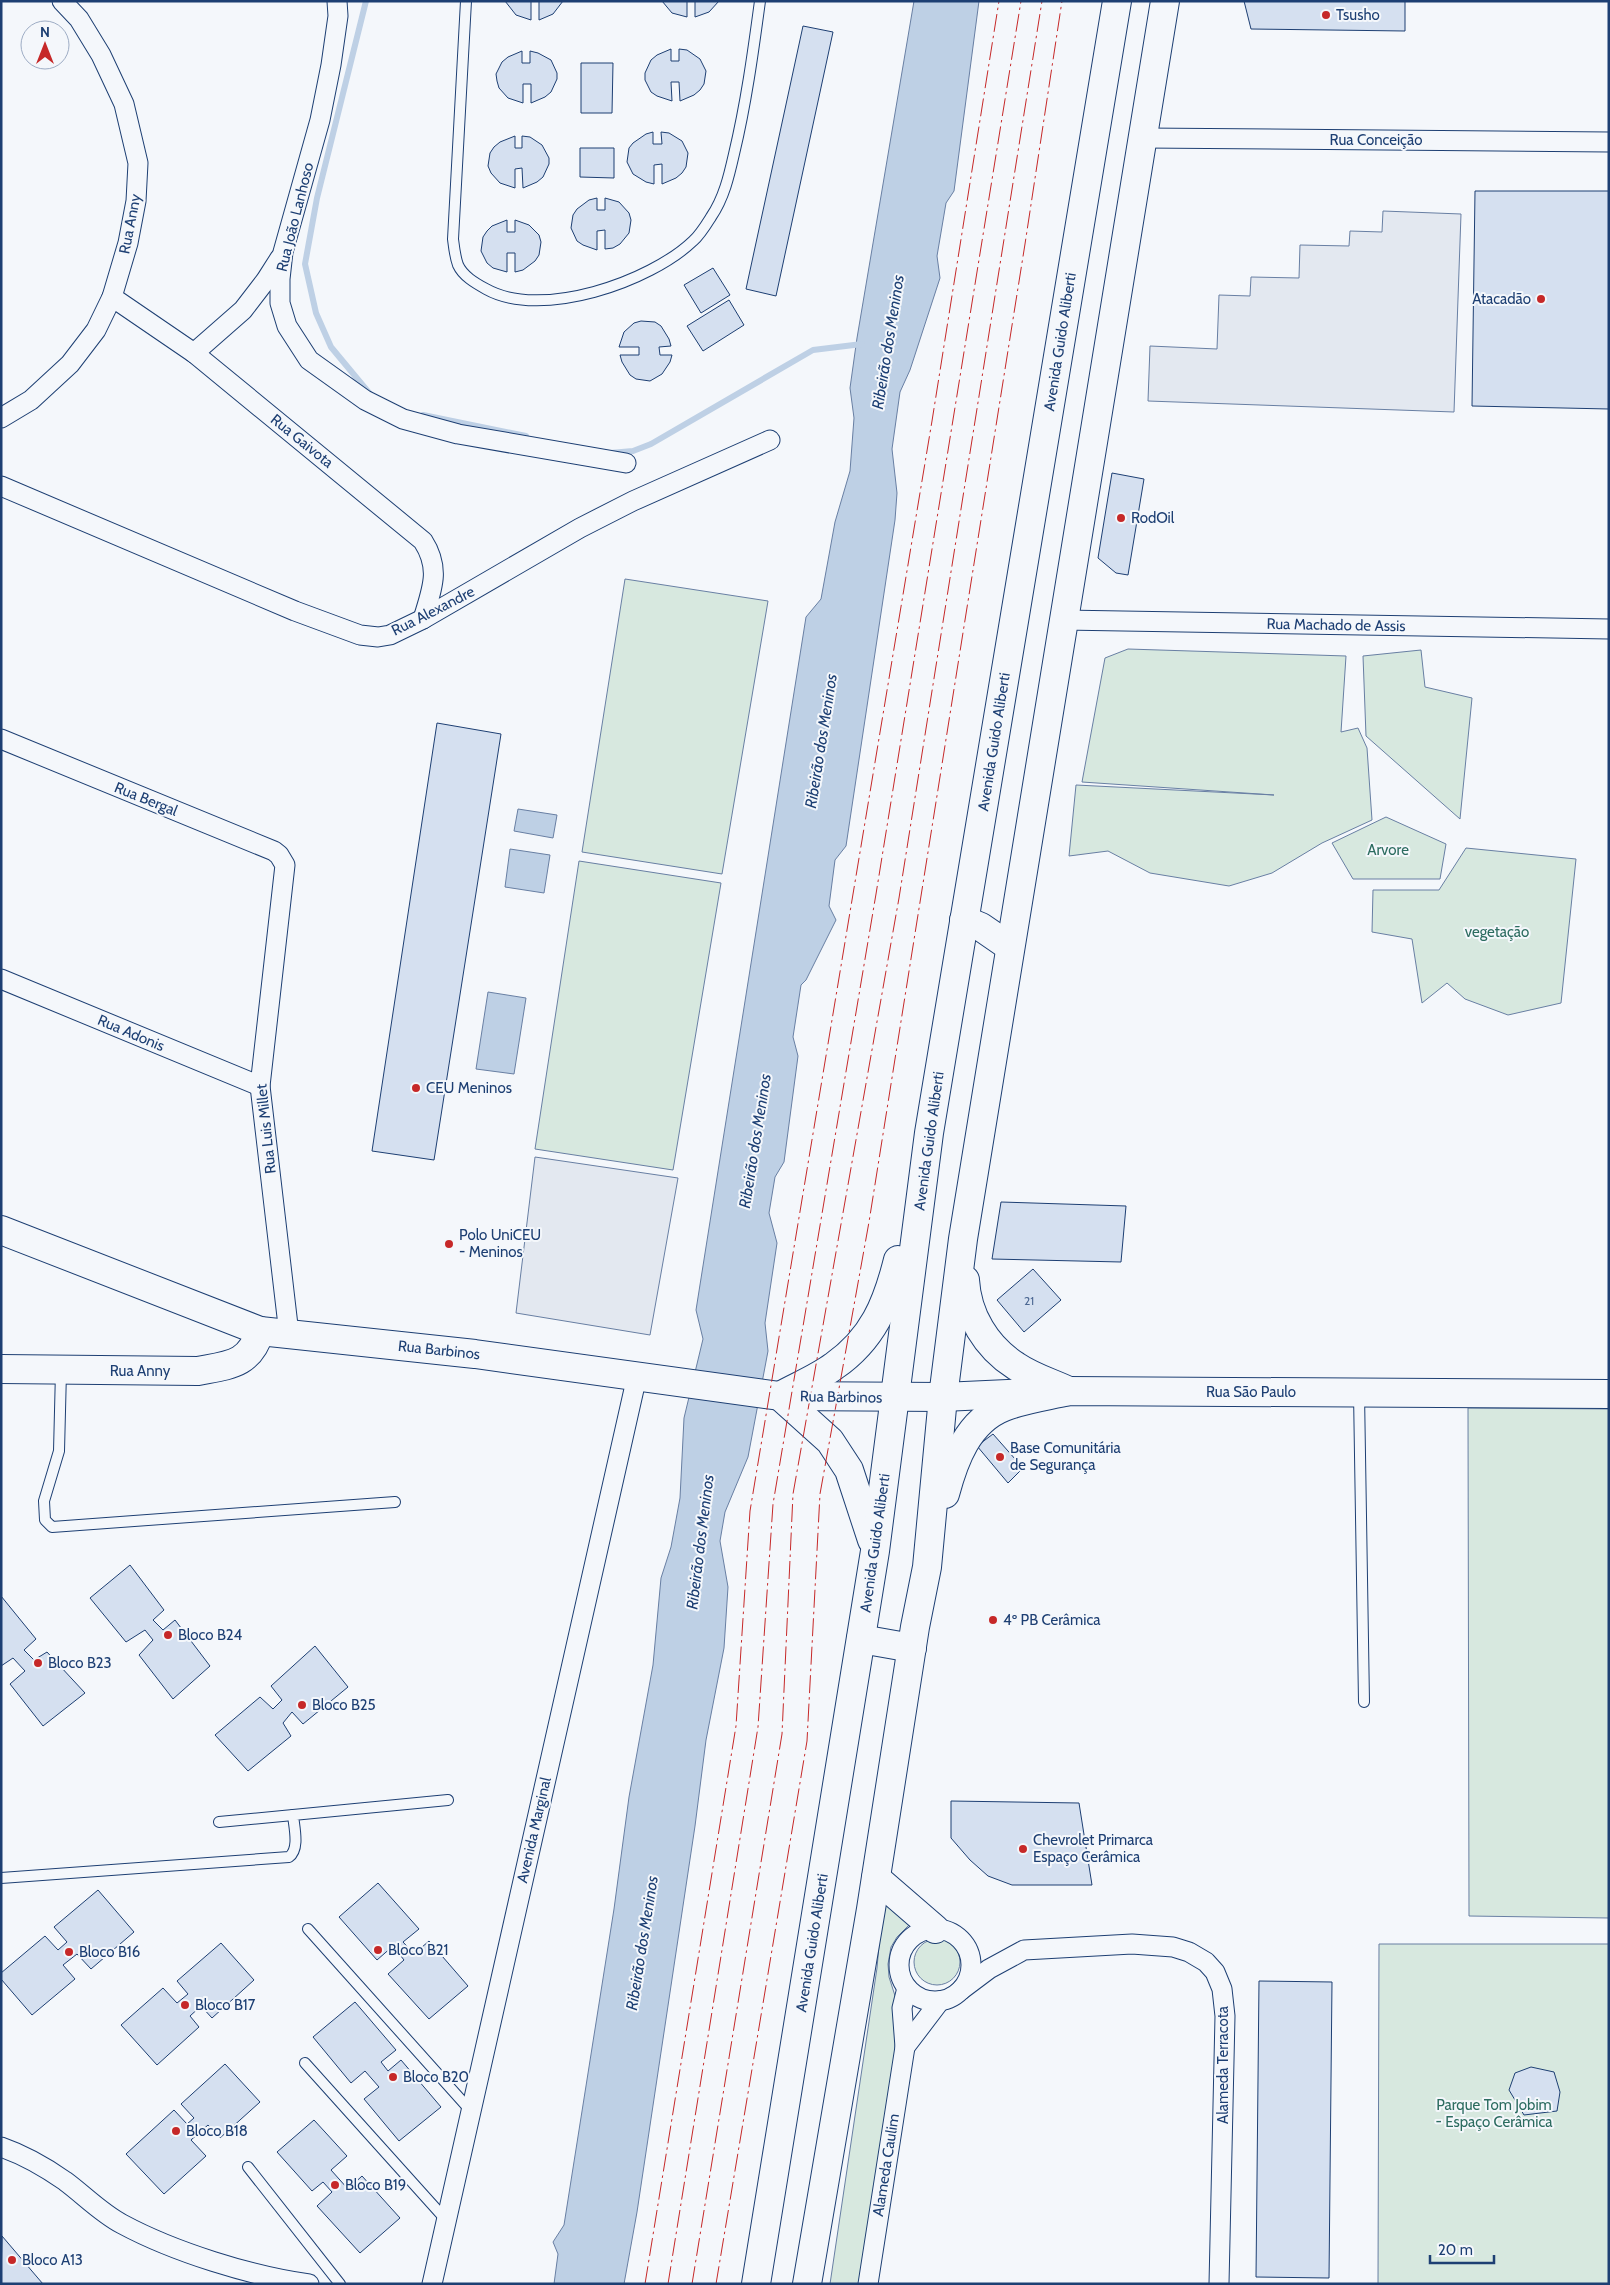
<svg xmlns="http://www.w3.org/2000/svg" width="1610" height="2285" viewBox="0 0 1610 2285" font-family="Cabin,sans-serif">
  <rect width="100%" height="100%" fill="#f4f7fb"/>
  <!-- green -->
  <g fill="#d7e8df" stroke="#687fa3">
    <polygon points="625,579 768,601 722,874 582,852"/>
    <polygon points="1128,649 1346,656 1341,732 1358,728 1367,748 1372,820 1322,843 1272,873 1229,886 1150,873 1108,851 1069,856 1076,785 1274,795 1082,782 1105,658"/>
    <polygon points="1421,650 1425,687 1472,698 1460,819 1366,736 1363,656"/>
    <polygon points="1386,817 1446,844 1440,879 1353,879 1332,843"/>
    <polygon points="1466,848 1576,859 1561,1003 1508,1015 1465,999 1447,983 1422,1003 1412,939 1372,932 1373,890 1439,890"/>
    <polygon points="579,861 721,883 673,1170 535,1149"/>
    <polygon points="1468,1408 1609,1409 1609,1918 1469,1916"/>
    <polygon points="883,1900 911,1923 897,1937 891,1947 888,1964 889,1977 897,2002 896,2071 864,2284 830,2284 877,1968"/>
    <circle cx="937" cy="1962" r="23"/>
    <polygon points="1379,1944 1609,1944 1609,2284 1378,2284"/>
  </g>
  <!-- parking -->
  <g fill="#e3e8f0" stroke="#687fa3">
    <polygon points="1383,211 1461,214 1454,412 1148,401 1150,346 1217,349 1219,295 1250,296 1251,277 1299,278 1300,245 1349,246 1350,231 1382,232"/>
    <polygon points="535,1157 678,1178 650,1335 516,1313"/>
  </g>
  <!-- water -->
  <g fill="#bed0e5" stroke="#687fa3">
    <polygon points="914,1 979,1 954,191 946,203 937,256 940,278 910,370 900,392 892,449 897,493 895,520 846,846 835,860 829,906 836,920 806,980 801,985 793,1037 798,1056 784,1162 775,1177 769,1213 777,1243 765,1323 768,1351 748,1457 725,1512 720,1541 728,1587 724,1648 706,1740 695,1826 637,2212 624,2284 554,2284 558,2254 553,2242 564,2225 614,1909 629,1797 653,1665 661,1578 671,1547 680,1498 684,1418 703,1339 696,1310 806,617 821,599 835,522 850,471 854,418 850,388 857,338"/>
    <polygon points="518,809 557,815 553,838 514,831"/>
    <polygon points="510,849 550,855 544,893 505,887"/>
    <polygon points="488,992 526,998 514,1074 476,1069"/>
  </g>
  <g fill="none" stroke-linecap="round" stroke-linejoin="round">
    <!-- stream -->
    <g stroke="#bed0e5" stroke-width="6">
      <polyline points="366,1 317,198 305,264 316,313 331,347 370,394"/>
      <polyline points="423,415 526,436"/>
      <polyline points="610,453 633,451 651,444 813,350 862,344"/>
    </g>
  </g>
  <!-- building -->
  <g fill="#d5e0f0" stroke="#1d3f73">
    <polygon points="505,1 531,1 531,20 516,15"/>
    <polygon points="539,1 563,1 553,14 539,20"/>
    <polygon points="662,1 687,1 687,17 672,13"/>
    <polygon points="695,1 719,1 709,12 695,17"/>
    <polygon points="1244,1 1405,1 1405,31 1251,29"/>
    <polygon points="803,26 833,32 776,296 746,289"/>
    <polygon points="671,49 671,61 679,61 679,49 687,50 700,59 706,71 704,84 700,90 694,95 680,101 679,82 671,82 672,101 657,96 651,92 645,80 645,73 651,60 657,55"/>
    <polygon points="522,51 522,63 530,63 530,51 538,53 551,60 557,73 557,79 551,92 545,97 531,103 531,84 523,84 523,103 508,98 499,88 497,81 496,74 502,62 508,57"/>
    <polygon points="581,63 613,63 612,113 581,113"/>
    <polygon points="653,132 653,144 662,144 661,132 669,133 682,141 688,153 686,167 682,173 676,178 662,184 662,164 654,165 654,184 646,182 633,174 627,162 629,148 633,143 646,134"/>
    <polygon points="515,136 515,148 522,148 522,136 530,137 542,145 549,158 549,164 543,177 537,182 523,188 522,168 515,169 515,188 500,183 491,173 488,166 490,153 494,147 500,142"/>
    <polygon points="580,148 614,148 614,178 580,177"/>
    <polygon points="1475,191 1609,191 1609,409 1472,406"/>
    <polygon points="597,198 597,210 605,210 605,198 619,202 629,213 631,220 629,233 620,244 613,248 605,249 605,230 597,231 597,250 583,245 577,241 571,228 573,215 577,209 589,200"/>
    <polygon points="507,220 507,232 515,232 515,220 529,225 539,235 541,242 539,255 535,261 523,270 515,272 515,253 507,253 507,272 493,268 487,263 481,251 483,237 487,231 492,226"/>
    <polygon points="713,268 730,295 701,313 684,285"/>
    <polygon points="729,300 744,325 703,351 687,326"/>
    <polygon points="641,321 655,322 661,326 669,339 671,346 659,347 660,355 672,355 670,362 662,374 650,381 636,379 630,375 622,362 620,355 639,355 639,347 619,347 624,332 634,323"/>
    <polygon points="1112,473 1144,479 1128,575 1116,573 1098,558"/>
    <polygon points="437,723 501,734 434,1160 372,1151"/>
    <polygon points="1001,1202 1126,1206 1121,1262 992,1259"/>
    <polygon points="1033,1269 1061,1300 1024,1332 997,1300"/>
    <polygon points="993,1434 1023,1468 1008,1483 977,1446"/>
    <polygon points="130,1565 164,1610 153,1620 163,1630 175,1620 210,1666 173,1699 139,1655 153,1640 145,1630 126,1642 90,1598"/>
    <polygon points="1,1596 36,1639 24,1650 34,1660 47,1652 85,1693 43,1726 10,1684 25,1671 13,1658 1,1666"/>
    <polygon points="315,1646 348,1687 303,1724 292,1712 283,1723 291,1736 248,1771 215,1735 260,1697 273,1709 282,1700 271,1686"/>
    <polygon points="951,1801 1079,1803 1092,1885 1012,1885 988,1876 970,1860 951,1838"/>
    <polygon points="378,1883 419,1929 403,1942 414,1954 429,1941 468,1986 429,2019 388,1974 404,1960 393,1946 377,1960 339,1917"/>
    <polygon points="98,1890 134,1932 91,1969 77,1954 63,1965 75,1979 32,2015 1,1979 1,1973 45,1936 58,1950 67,1942 54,1927"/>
    <polygon points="221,1943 254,1980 212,2018 201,2006 190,2016 199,2027 157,2065 121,2025 163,1988 177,2003 188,1994 177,1981"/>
    <polygon points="1259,1981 1332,1982 1329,2278 1256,2277"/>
    <polygon points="355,2002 396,2050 381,2062 388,2071 401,2060 441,2107 399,2141 364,2099 379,2087 365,2071 351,2083 313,2037"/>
    <polygon points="225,2064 260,2102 220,2138 208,2125 191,2140 206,2156 164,2194 126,2154 174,2110 187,2124 194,2118 181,2104"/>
    <polygon points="1531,2067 1554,2072 1560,2092 1557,2111 1524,2115 1509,2090 1515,2073"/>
    <polygon points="314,2120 347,2156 331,2170 348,2189 362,2176 400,2218 360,2253 317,2206 332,2192 323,2182 312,2191 277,2152"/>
    <polygon points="2,2236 43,2284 1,2284"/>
  </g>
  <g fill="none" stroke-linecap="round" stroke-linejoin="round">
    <!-- lane casing -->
    <g stroke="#1d3f73" stroke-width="12">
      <g id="lane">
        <path d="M466,1L453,239C454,247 455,257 458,265C463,276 475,283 486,289C541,320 650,282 693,241C700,235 706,225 711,217C724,198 729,176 734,154C746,104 753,53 760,1"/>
        <polyline points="61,1371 59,1451 44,1501 45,1520 52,1527 395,1502"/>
        <polyline points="1359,1393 1364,1702"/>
        <polyline points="219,1822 293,1815"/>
        <path d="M1,1878L289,1857C300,1849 294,1827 293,1815L448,1800"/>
        <polyline points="308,1929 471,2111"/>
        <polyline points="305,2063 447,2221"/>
        <polyline points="248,2167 340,2284"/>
      </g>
    </g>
    <!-- street casing -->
    <g stroke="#1d3f73" stroke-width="21">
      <g id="street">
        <polyline points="337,1 338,16 331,65 320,120 283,252 280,279 280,303 287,326 309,360 365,400 403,419 458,434 626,463"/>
        <polyline points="1143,138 1609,142"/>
        <path d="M112,297L194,353L423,541C441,569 432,589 423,619"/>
        <polyline points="194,353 243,310 266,280 280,258"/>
        <polyline points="1,418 31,400 70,364 96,330 112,297 128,243 136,201 138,163 124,104 101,55 79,19 62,1"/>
        <polyline points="1,486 295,611 360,635 378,637 390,635 423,619 580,528 633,501 770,440"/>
        <polyline points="1063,620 1609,629"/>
        <polyline points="1,739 274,851 279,855 285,865 260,1086 289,1334"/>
        <polyline points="1,979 260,1086"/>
        <circle cx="935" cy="1965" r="36"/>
        <polyline points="961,1990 989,1969 1024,1950 1132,1944 1173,1947 1189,1952 1206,1962 1215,1972 1222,1989 1225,2016 1219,2284"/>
        <polyline points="905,2047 940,2001"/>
        <path d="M1,2147C24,2155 45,2167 65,2181C84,2195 101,2213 122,2224C174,2252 251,2276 309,2284"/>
        <polyline points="432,2284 637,1376"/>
        <polyline points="868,2284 905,2047 902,2008 907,1988"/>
      </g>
    </g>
    <!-- secondary casing -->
    <g stroke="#1d3f73" stroke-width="30">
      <g id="secondary">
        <polyline points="1,1230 260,1331 475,1354 780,1396 943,1397 1069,1391 1609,1394"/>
        <path d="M1,1369L198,1371C229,1365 250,1365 260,1331"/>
      </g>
    </g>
    <!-- primary casing -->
    <g stroke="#1d3f73" stroke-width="30">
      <g id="primary">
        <polyline points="964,920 981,927 1010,947"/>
        <path d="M965,1280C967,1315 986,1347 1016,1366C1032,1377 1052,1383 1069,1391"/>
        <path d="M945,1494C954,1460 968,1421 1004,1407C1024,1399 1048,1396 1069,1391"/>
        <path d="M872,1540L849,1470L830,1441L780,1396C798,1386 818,1378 834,1366C873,1339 887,1304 898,1260"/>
        <polyline points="861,1639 912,1648"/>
        <polyline points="876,1878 935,1929"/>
        <polyline points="756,2284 875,1551 929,1133 1117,1"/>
        <polyline points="807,2284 871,1909 915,1627 927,1567 943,1397 963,1239 1165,1"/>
      </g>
    </g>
    <!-- lane -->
    <use href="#lane" stroke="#f4f7fb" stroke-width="10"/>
    <!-- street -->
    <use href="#street" stroke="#f4f7fb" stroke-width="19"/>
    <!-- secondary -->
    <use href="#secondary" stroke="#f4f7fb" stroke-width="28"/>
    <!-- primary -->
    <use href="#primary" stroke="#f4f7fb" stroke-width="28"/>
    <!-- power -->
    <g stroke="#c62828" stroke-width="1" stroke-dasharray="18 4 2.5 4" stroke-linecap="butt">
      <polyline points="645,2284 736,1726 750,1511 932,421 999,1"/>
      <polyline points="668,2284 758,1727 773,1504 876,894 1021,1"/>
      <polyline points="692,2284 782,1734 793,1494 899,898 1042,1"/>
      <polyline points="716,2284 807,1741 820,1494 869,1222 1025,244 1062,1"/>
    </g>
  </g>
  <!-- markers -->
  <g fill="#c62828" stroke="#f4f7fb" stroke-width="2">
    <circle cx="1326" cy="15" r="5"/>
    <circle cx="1541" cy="299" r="5"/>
    <circle cx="1121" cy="518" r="5"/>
    <circle cx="416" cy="1088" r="5"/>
    <circle cx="449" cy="1244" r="5"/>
    <circle cx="1000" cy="1457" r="5"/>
    <circle cx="993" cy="1620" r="5"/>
    <circle cx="168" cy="1635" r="5"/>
    <circle cx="38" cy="1663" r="5"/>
    <circle cx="302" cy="1705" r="5"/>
    <circle cx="1023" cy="1849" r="5"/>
    <circle cx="378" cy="1950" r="5"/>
    <circle cx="69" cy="1952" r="5"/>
    <circle cx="185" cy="2005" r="5"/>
    <circle cx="393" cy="2077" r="5"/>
    <circle cx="176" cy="2131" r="5"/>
    <circle cx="335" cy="2185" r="5"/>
    <circle cx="12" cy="2260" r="5"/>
  </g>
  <g text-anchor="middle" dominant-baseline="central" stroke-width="4" stroke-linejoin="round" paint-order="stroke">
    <!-- number labels -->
    <g font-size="12" fill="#4b6792">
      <text x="1029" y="1300">21</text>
    </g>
    <!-- poi labels -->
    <g font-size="15" fill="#1d3f73" stroke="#f4f7fb" text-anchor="start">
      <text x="1336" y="15">Tsusho</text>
      <text x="1531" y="299" text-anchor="end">Atacadão</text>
      <text x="1131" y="518">RodOil</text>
      <text x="426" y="1088">CEU Meninos</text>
      <text x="459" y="1235">Polo UniCEU<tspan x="459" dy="17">- Meninos</tspan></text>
      <text x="1010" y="1448">Base Comunitária<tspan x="1010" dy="17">de Segurança</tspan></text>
      <text x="1003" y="1620">4º PB Cerâmica</text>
      <text x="178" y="1635">Bloco B24</text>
      <text x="48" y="1663">Bloco B23</text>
      <text x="312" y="1705">Bloco B25</text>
      <text x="1033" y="1840">Chevrolet Primarca<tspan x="1033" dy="17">Espaço Cerâmica</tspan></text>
      <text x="388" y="1950">Bloco B21</text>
      <text x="79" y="1952">Bloco B16</text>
      <text x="195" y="2005">Bloco B17</text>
      <text x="403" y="2077">Bloco B20</text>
      <text x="186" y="2131">Bloco B18</text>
      <text x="345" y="2185">Bloco B19</text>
      <text x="22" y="2260">Bloco A13</text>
    </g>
    <!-- street labels -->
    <g font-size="15" fill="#1d3f73" stroke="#f4f7fb">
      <text x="1376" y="140">Rua Conceição</text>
      <text transform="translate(295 217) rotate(-76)">Rua João Lanhoso</text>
      <text transform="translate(130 224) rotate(-79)">Rua Anny</text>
      <text transform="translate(1060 342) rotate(-81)">Avenida Guido Aliberti</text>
      <text transform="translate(302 441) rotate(39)">Rua Gaivota</text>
      <text transform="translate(433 611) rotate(-27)">Rua Alexandre</text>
      <text transform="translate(1336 625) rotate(1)">Rua Machado de Assis</text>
      <text transform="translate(994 742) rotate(-81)">Avenida Guido Aliberti</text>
      <text transform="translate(146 799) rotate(22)">Rua Bergal</text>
      <text transform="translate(131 1033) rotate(23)">Rua Adonis</text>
      <text transform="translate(266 1129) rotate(-96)">Rua Luis Millet</text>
      <text transform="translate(929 1141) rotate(-82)">Avenida Guido Aliberti</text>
      <text transform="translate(439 1350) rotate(6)">Rua Barbinos</text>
      <text x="140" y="1371">Rua Anny</text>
      <text x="1251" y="1392">Rua São Paulo</text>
      <text transform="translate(841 1397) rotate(1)">Rua Barbinos</text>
      <text transform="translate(875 1543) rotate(-82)">Avenida Guido Aliberti</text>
      <text transform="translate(534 1830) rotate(-77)">Avenida Marginal</text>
      <text transform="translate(812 1943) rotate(-81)">Avenida Guido Aliberti</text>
      <text transform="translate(1223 2065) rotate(-90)">Alameda Terracota</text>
      <text transform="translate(886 2165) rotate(-81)">Alameda Caulim</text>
    </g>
    <!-- park labels -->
    <g font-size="15" fill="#2c6c60" stroke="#f4f7fb">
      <text x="1388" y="850">Arvore</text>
      <text x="1497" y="932">vegetação</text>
      <text x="1494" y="2105">Parque Tom Jobim<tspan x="1494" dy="17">- Espaço Cerâmica</tspan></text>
    </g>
    <!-- water labels -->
    <g font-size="16" font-style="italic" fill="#1d3f73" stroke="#f4f7fb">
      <text transform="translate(888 342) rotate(-81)">Ribeirão dos Meninos</text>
      <text transform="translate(821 741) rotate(-81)">Ribeirão dos Meninos</text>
      <text transform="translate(755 1141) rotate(-81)">Ribeirão dos Meninos</text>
      <text transform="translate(700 1542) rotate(-83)">Ribeirão dos Meninos</text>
      <text transform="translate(642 1943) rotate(-81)">Ribeirão dos Meninos</text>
    </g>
  </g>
  <!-- border -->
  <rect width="1610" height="2285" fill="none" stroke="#1d3f73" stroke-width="5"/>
  <!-- north arrow -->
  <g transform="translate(45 45)"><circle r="24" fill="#f4f7fb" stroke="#9eadc5"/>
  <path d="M0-4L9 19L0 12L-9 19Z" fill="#c62828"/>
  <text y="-8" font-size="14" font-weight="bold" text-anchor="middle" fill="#1d3f73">N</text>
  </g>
  <!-- scale -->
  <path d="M1430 2255v8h64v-8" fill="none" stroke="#1d3f73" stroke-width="2.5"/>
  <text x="1438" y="2255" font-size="15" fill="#1d3f73" stroke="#f4f7fb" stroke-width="4" paint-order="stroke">20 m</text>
</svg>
